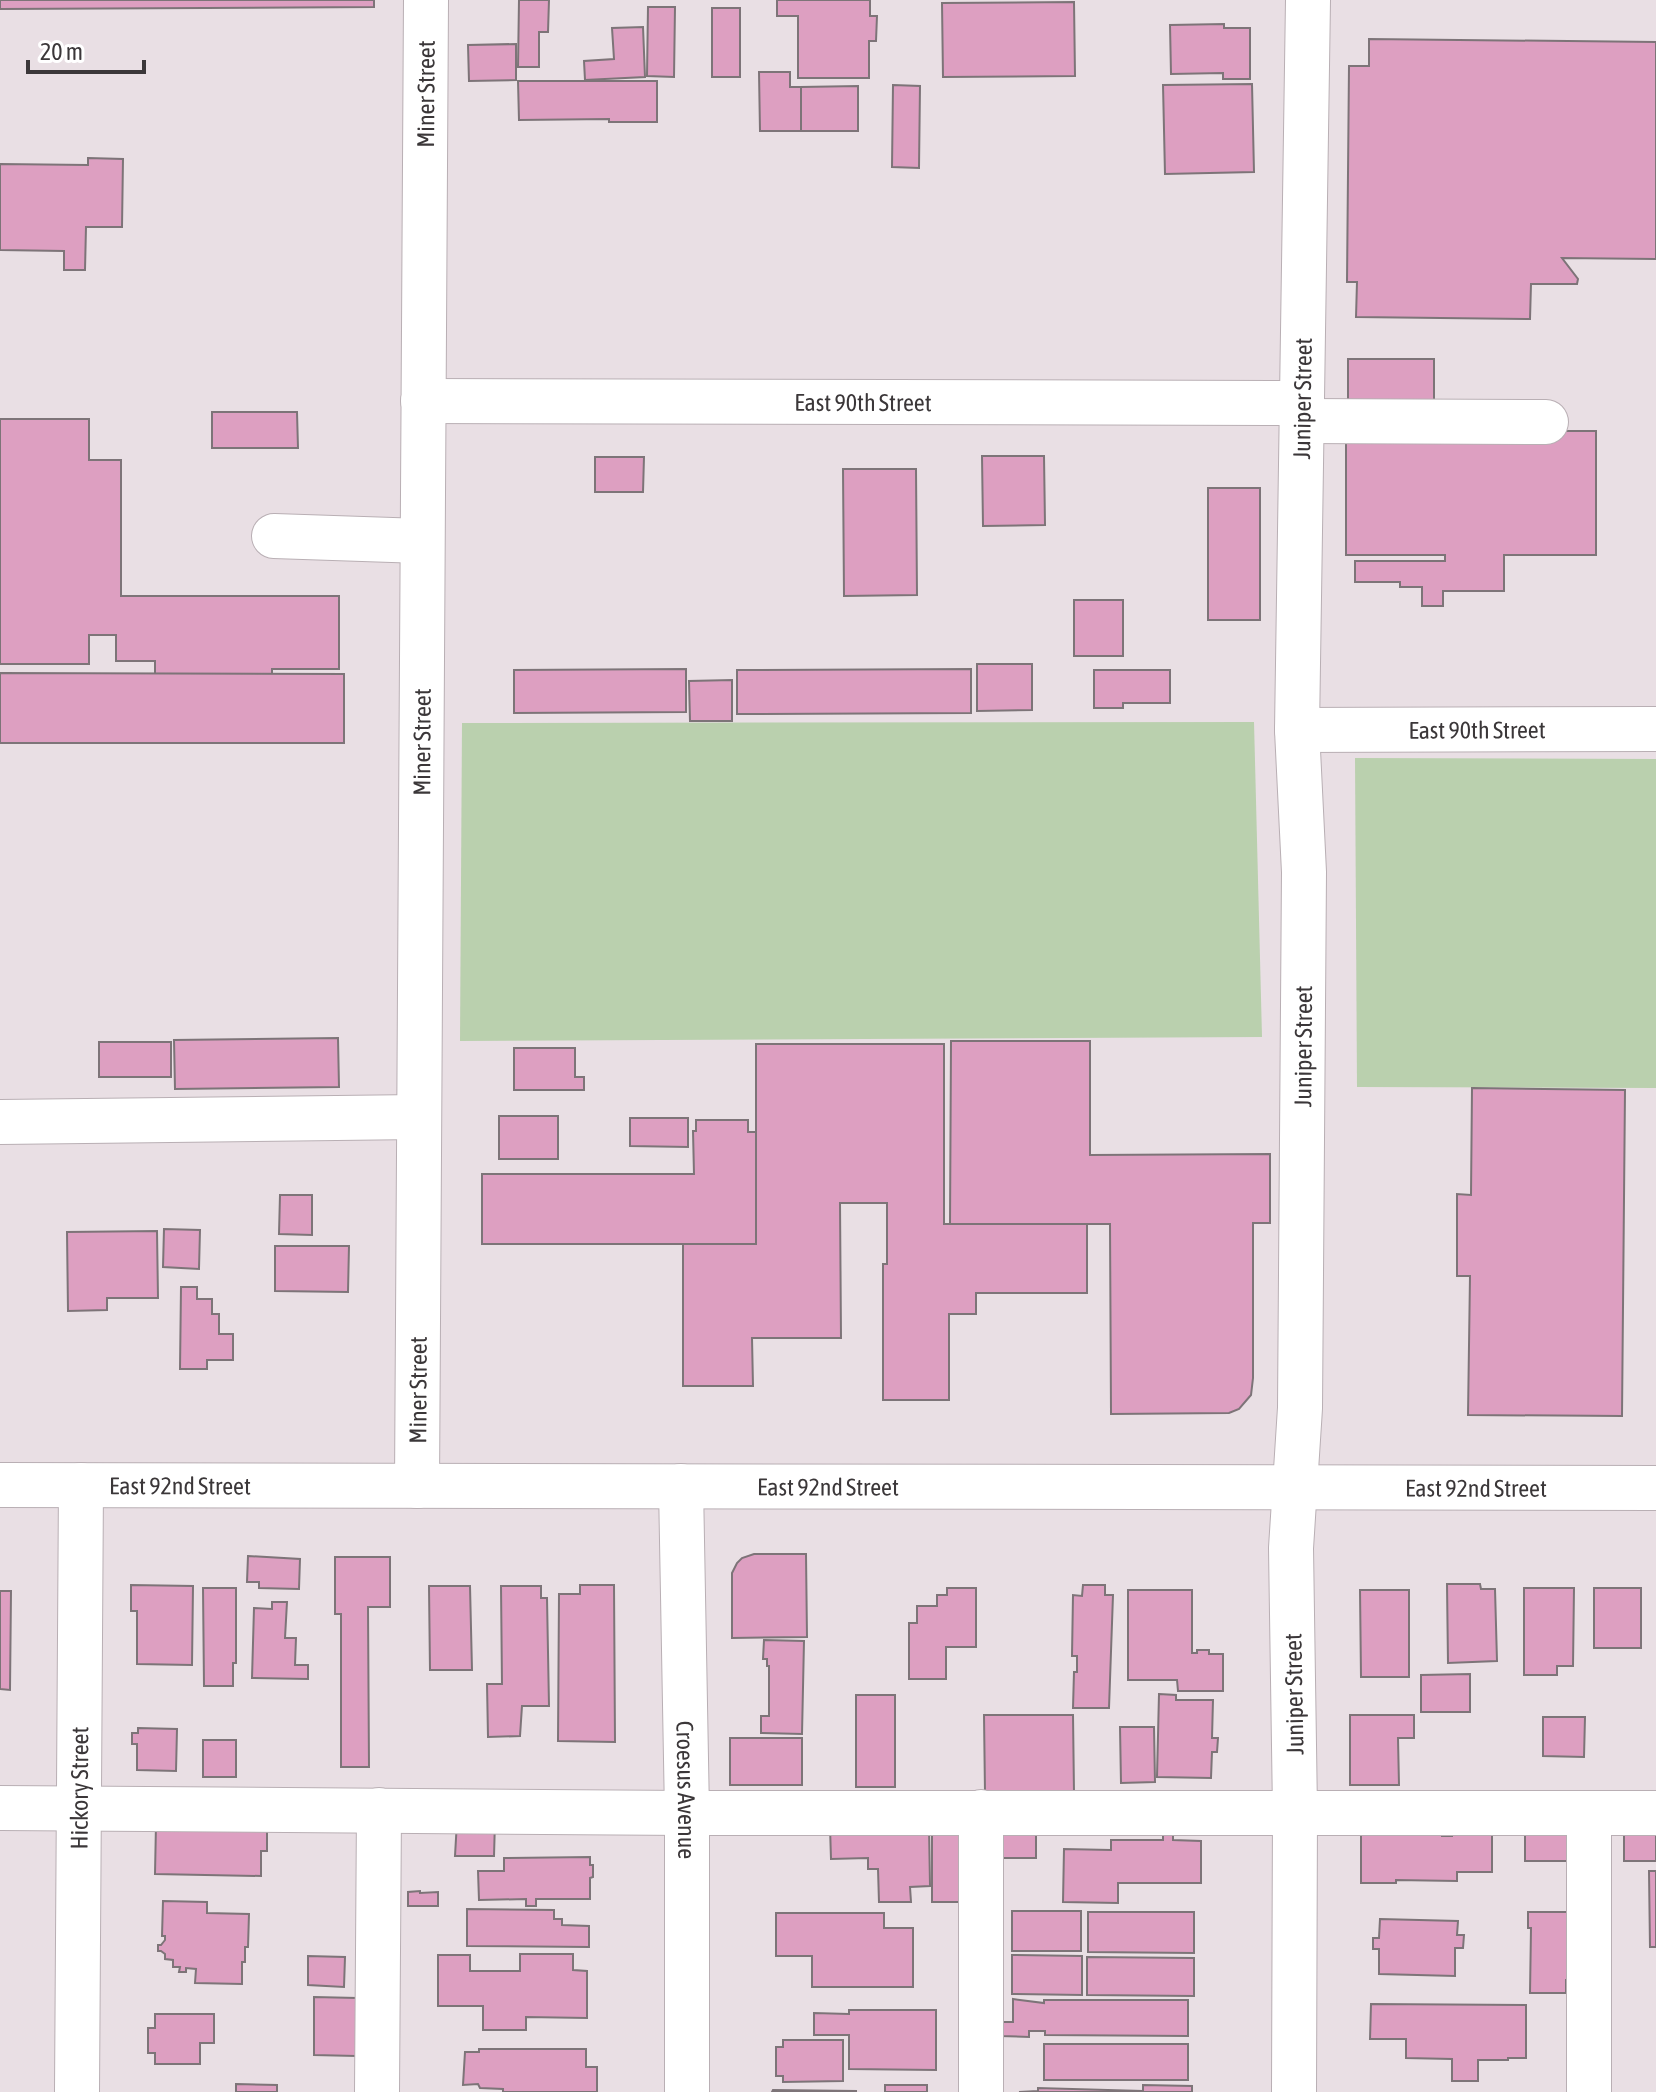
<svg xmlns="http://www.w3.org/2000/svg" width="1656" height="2092" viewBox="0 0 1656 2092" font-family="'Asap Condensed',sans-serif">
  <rect width="100%" height="100%" fill="#e9dfe4"/>
  <!-- green -->
  <g fill="#bad0ae">
    <polygon points="1254,722 1262,1037 460,1041 462,723"/>
    <polygon points="1355,758 1656,759 1656,1088 1357,1087"/>
  </g>
  <!-- building -->
  <g fill="#dd9fc1" stroke="#7d7478" stroke-width="2">
    <polygon points="0,0 374,0 374,7 0,9"/>
    <polygon points="519,0 549,0 548,32 539,32 539,67 518,67"/>
    <polygon points="777,0 870,0 870,16 877,16 876,41 869,41 869,78 798,78 798,16 777,16"/>
    <polygon points="1074,2 1075,76 943,77 942,3"/>
    <polygon points="648,7 675,7 674,77 647,76"/>
    <rect x="712" y="8" width="28" height="69"/>
    <polygon points="1224,24 1224,28 1250,28 1250,79 1223,79 1223,73 1171,74 1170,25"/>
    <polygon points="643,27 645,77 585,80 584,61 614,59 612,28"/>
    <polygon points="1369,39 1656,42 1656,259 1562,258 1578,279 1577,284 1531,284 1530,319 1356,317 1357,282 1347,282 1349,66 1369,66"/>
    <polygon points="516,44 516,80 469,81 468,45"/>
    <polygon points="759,72 790,72 790,87 801,87 801,131 760,131"/>
    <polygon points="518,81 657,81 657,122 609,122 609,119 519,120"/>
    <polygon points="1252,84 1254,172 1165,174 1163,85"/>
    <polygon points="893,85 920,86 919,168 892,167"/>
    <polygon points="858,86 858,131 801,131 801,87"/>
    <polygon points="88,158 123,159 122,227 86,227 85,270 64,270 64,251 0,250 0,164 88,165"/>
    <rect x="1348" y="359" width="86" height="42"/>
    <polygon points="212,412 297,412 298,448 212,448"/>
    <polygon points="0,419 89,419 89,460 121,460 121,596 339,596 339,669 272,669 272,674 155,674 155,661 116,661 116,635 89,635 89,664 0,664"/>
    <polygon points="1346,431 1596,431 1596,555 1504,555 1504,591 1443,591 1443,606 1422,606 1422,587 1400,587 1400,582 1355,582 1355,561 1445,561 1445,555 1346,555"/>
    <polygon points="982,456 1044,456 1045,525 983,526"/>
    <polygon points="595,457 644,457 643,492 595,492"/>
    <polygon points="843,469 916,469 917,595 844,596"/>
    <rect x="1208" y="488" width="52" height="132"/>
    <rect x="1074" y="600" width="49" height="56"/>
    <polygon points="977,664 1032,664 1032,710 977,711"/>
    <polygon points="686,669 686,712 514,713 514,670"/>
    <polygon points="971,669 971,713 737,714 737,670"/>
    <polygon points="1094,670 1170,670 1170,703 1123,703 1123,708 1094,708"/>
    <polygon points="0,673 344,674 344,743 0,743"/>
    <polygon points="732,680 732,721 690,721 689,681"/>
    <polygon points="338,1038 339,1087 175,1089 174,1040"/>
    <polygon points="951,1041 1090,1041 1090,1155 1270,1154 1270,1223 1253,1223 1253,1378 1251,1395 1239,1409 1229,1413 1111,1414 1110,1224 950,1224"/>
    <rect x="99" y="1042" width="72" height="35"/>
    <polygon points="756,1044 944,1044 944,1224 1087,1224 1087,1293 976,1293 976,1314 949,1314 949,1400 883,1400 883,1264 887,1264 887,1203 840,1203 841,1338 752,1338 753,1386 683,1386 683,1244 756,1244"/>
    <polygon points="514,1048 575,1048 575,1077 584,1077 584,1090 514,1090"/>
    <polygon points="1472,1088 1625,1090 1622,1416 1468,1415 1470,1276 1457,1276 1457,1194 1471,1195"/>
    <rect x="499" y="1116" width="59" height="43"/>
    <polygon points="630,1118 688,1118 688,1147 630,1146"/>
    <polygon points="696,1120 748,1120 748,1132 756,1132 756,1244 482,1244 482,1174 694,1174 693,1131 696,1131"/>
    <polygon points="280,1195 312,1195 312,1235 279,1234"/>
    <polygon points="164,1229 200,1230 199,1269 163,1267"/>
    <polygon points="157,1231 158,1298 107,1298 107,1310 68,1311 67,1232"/>
    <polygon points="275,1246 349,1246 348,1292 275,1291"/>
    <polygon points="181,1287 197,1287 197,1299 212,1299 212,1314 219,1314 219,1334 233,1334 233,1360 207,1360 207,1369 180,1369"/>
    <polygon points="754,1554 806,1554 807,1637 732,1638 732,1573 737,1563 742,1558"/>
    <polygon points="248,1556 300,1559 299,1589 259,1588 259,1582 247,1582"/>
    <polygon points="335,1557 390,1557 390,1607 368,1607 369,1767 341,1767 341,1614 335,1614"/>
    <polygon points="1447,1584 1480,1584 1481,1589 1495,1589 1497,1661 1448,1663"/>
    <polygon points="131,1585 193,1586 192,1665 137,1664 137,1611 131,1611"/>
    <polygon points="580,1585 614,1585 615,1742 558,1741 559,1594 580,1594"/>
    <polygon points="1083,1585 1105,1585 1105,1595 1113,1595 1109,1708 1073,1708 1074,1672 1077,1672 1077,1656 1072,1656 1073,1595 1082,1596"/>
    <polygon points="429,1586 470,1586 472,1670 430,1670"/>
    <polygon points="501,1586 541,1586 541,1598 547,1598 549,1706 522,1706 520,1736 488,1737 487,1684 502,1684"/>
    <polygon points="203,1588 236,1588 236,1663 233,1663 233,1686 204,1686"/>
    <polygon points="947,1588 976,1588 976,1647 946,1647 946,1679 909,1679 909,1623 917,1623 917,1606 937,1606 937,1595 947,1595"/>
    <polygon points="1524,1588 1574,1588 1573,1666 1557,1666 1557,1675 1524,1675"/>
    <rect x="1594" y="1588" width="47" height="60"/>
    <polygon points="1128,1590 1192,1590 1192,1653 1197,1653 1197,1650 1209,1650 1209,1654 1223,1654 1223,1691 1178,1691 1177,1680 1128,1680"/>
    <polygon points="1360,1590 1409,1590 1409,1677 1361,1677"/>
    <polygon points="0,1591 11,1591 10,1690 0,1689"/>
    <polygon points="272,1602 287,1602 285,1638 296,1638 295,1665 308,1665 308,1679 252,1678 254,1608 272,1609"/>
    <polygon points="764,1640 804,1641 802,1734 761,1733 761,1716 769,1716 769,1666 767,1666 767,1659 763,1659"/>
    <polygon points="1470,1674 1470,1712 1421,1712 1421,1675"/>
    <polygon points="1159,1694 1176,1695 1176,1700 1213,1700 1212,1738 1218,1738 1217,1752 1212,1752 1211,1778 1157,1777"/>
    <rect x="856" y="1695" width="39" height="92"/>
    <polygon points="984,1715 1073,1715 1074,1793 985,1793"/>
    <polygon points="1350,1715 1414,1715 1414,1738 1398,1738 1399,1785 1350,1785"/>
    <polygon points="1543,1717 1585,1717 1584,1757 1543,1756"/>
    <polygon points="1120,1727 1154,1727 1155,1782 1121,1783"/>
    <polygon points="138,1728 177,1729 176,1771 137,1770 137,1744 132,1744 132,1733 138,1733"/>
    <rect x="730" y="1738" width="72" height="47"/>
    <rect x="203" y="1740" width="33" height="37"/>
    <polygon points="457,1821 495,1821 494,1856 455,1856"/>
    <polygon points="156,1824 267,1826 267,1851 261,1851 261,1876 155,1874"/>
    <polygon points="996,1824 1036,1825 1036,1858 995,1858"/>
    <polygon points="1525,1825 1570,1826 1569,1861 1525,1861"/>
    <polygon points="929,1826 930,1886 910,1887 911,1902 879,1902 878,1869 868,1869 868,1858 831,1859 830,1827"/>
    <rect x="932" y="1826" width="36" height="76"/>
    <rect x="1624" y="1826" width="32" height="35"/>
    <polygon points="1361,1827 1442,1828 1442,1836 1452,1836 1452,1831 1492,1831 1492,1872 1457,1872 1457,1881 1396,1880 1396,1883 1361,1883"/>
    <polygon points="1163,1833 1173,1833 1173,1840 1201,1841 1201,1883 1118,1883 1118,1903 1063,1902 1064,1849 1111,1850 1111,1840 1163,1840"/>
    <polygon points="590,1857 590,1865 593,1865 593,1877 590,1878 590,1899 536,1899 536,1906 526,1906 526,1899 479,1900 478,1871 504,1871 504,1858"/>
    <polygon points="1649,1871 1656,1871 1656,1947 1650,1947"/>
    <polygon points="420,1891 420,1893 438,1892 438,1906 408,1906 408,1892"/>
    <polygon points="163,1901 207,1902 207,1913 249,1914 248,1947 245,1947 245,1962 242,1962 242,1984 195,1983 196,1969 186,1968 186,1972 179,1972 180,1967 173,1967 173,1960 165,1959 165,1954 161,1951 158,1951 158,1945 161,1945 165,1940 165,1936 162,1936"/>
    <polygon points="467,1909 554,1910 554,1919 562,1919 562,1925 589,1926 589,1947 467,1946"/>
    <rect x="1012" y="1911" width="69" height="40"/>
    <polygon points="1088,1912 1194,1912 1194,1953 1088,1952"/>
    <polygon points="1528,1912 1579,1912 1578,1980 1566,1980 1566,1993 1530,1993 1531,1928 1528,1928"/>
    <polygon points="776,1913 884,1913 884,1928 913,1928 913,1987 812,1987 812,1956 776,1956"/>
    <polygon points="1380,1919 1458,1921 1457,1935 1464,1935 1463,1948 1455,1948 1455,1976 1379,1974 1379,1949 1373,1949 1373,1938 1379,1938"/>
    <polygon points="520,1954 573,1954 573,1970 587,1971 587,2018 526,2017 526,2030 483,2030 483,2006 438,2006 438,1955 470,1955 470,1971 520,1971"/>
    <polygon points="1012,1955 1082,1956 1082,1995 1012,1994"/>
    <polygon points="308,1956 345,1957 344,1987 308,1985"/>
    <polygon points="1087,1957 1194,1958 1194,1996 1087,1995"/>
    <polygon points="314,1997 357,1998 356,2056 314,2055"/>
    <polygon points="1013,1999 1044,2003 1044,2000 1188,2000 1188,2036 1045,2035 1045,2031 1029,2031 1029,2037 1000,2036 1000,2022 1013,2022"/>
    <polygon points="1371,2004 1526,2005 1526,2058 1508,2058 1508,2060 1478,2060 1478,2081 1452,2081 1452,2059 1406,2058 1406,2039 1370,2039"/>
    <polygon points="849,2010 936,2010 936,2070 849,2069 849,2035 814,2035 814,2013 849,2014"/>
    <polygon points="155,2014 214,2014 214,2043 200,2043 200,2064 155,2064 155,2053 148,2053 148,2028 155,2028"/>
    <polygon points="783,2040 843,2040 843,2081 783,2082 783,2076 776,2076 776,2047 783,2047"/>
    <rect x="1044" y="2044" width="144" height="36"/>
    <polygon points="479,2049 586,2049 586,2067 597,2067 597,2092 503,2092 503,2089 480,2088 478,2084 463,2085 465,2052 479,2052"/>
    <polygon points="236,2084 277,2085 277,2092 236,2092"/>
    <rect x="885" y="2085" width="42" height="7"/>
    <polygon points="1143,2085 1192,2086 1192,2092 1019,2092 1038,2091 1038,2088 1143,2091"/>
    <polygon points="773,2090 856,2091 856,2092 772,2092"/>
  </g>
  <g fill="none" stroke-linecap="round" stroke-linejoin="round">
    <!-- minor casing -->
    <g stroke="#b9afb4" stroke-width="46">
      <g id="minor">
        <path id="s1" d="M423,401L1302,403"/>
        <polyline points="1302,421 1546,422"/>
        <polyline points="274,536 422,541"/>
        <path id="s2" d="M1297,730L1656,729"/>
        <polyline points="0,1122 419,1117"/>
        <path id="s3" d="M0,1485L1656,1488"/>
        <path id="s4" d="M417,1486L426,0"/>
        <path id="s5" d="M681,1486L687,1813V2092"/>
        <polyline points="0,1808 687,1813 1656,1813"/>
        <polyline points="981,1812 981,2092"/>
        <path id="s6" d="M77,2092L81,1485"/>
        <polyline points="377,2092 379,1810"/>
        <path id="s7" d="M1294,2092L1295,1811L1291,1548L1300,1408L1304,872L1297,730L1308,0"/>
        <polyline points="1589,2092 1589,1813"/>
      </g>
    </g>
    <!-- minor -->
    <use href="#minor" stroke="#fff" stroke-width="44"/>
  </g>
  <g text-anchor="middle" dominant-baseline="central" stroke-width="6" stroke-linejoin="round" paint-order="stroke">
    <!-- street labels -->
    <g font-size="24" fill="#3b3739" stroke="#fff">
      <text stroke="none"><textPath href="#s4" startOffset="1392">Miner Street</textPath></text>
      <text stroke="none"><textPath href="#s7" startOffset="1694">Juniper Street</textPath></text>
      <text stroke="none"><textPath href="#s1" startOffset="440">East 90th Street</textPath></text>
      <text stroke="none"><textPath href="#s2" startOffset="180">East 90th Street</textPath></text>
      <text stroke="none"><textPath href="#s4" startOffset="744">Miner Street</textPath></text>
      <text stroke="none"><textPath href="#s7" startOffset="1046">Juniper Street</textPath></text>
      <text stroke="none"><textPath href="#s4" startOffset="96">Miner Street</textPath></text>
      <text stroke="none"><textPath href="#s3" startOffset="180">East 92nd Street</textPath></text>
      <text stroke="none"><textPath href="#s3" startOffset="828">East 92nd Street</textPath></text>
      <text stroke="none"><textPath href="#s3" startOffset="1476">East 92nd Street</textPath></text>
      <text transform="translate(1294 1694) rotate(-91)">Juniper Street</text>
      <text stroke="none"><textPath href="#s6" startOffset="304">Hickory Street</textPath></text>
      <text stroke="none"><textPath href="#s5" startOffset="304">Croesus Avenue</textPath></text>
    </g>
  </g>
  <!-- scale -->
  <path d="M28 60v12h116v-12" fill="none" stroke="#3b3739" stroke-width="4"/>
  <text x="40" y="60" font-size="24" fill="#3b3739" stroke="#ffffff" stroke-width="6" paint-order="stroke">20 m</text>
</svg>
